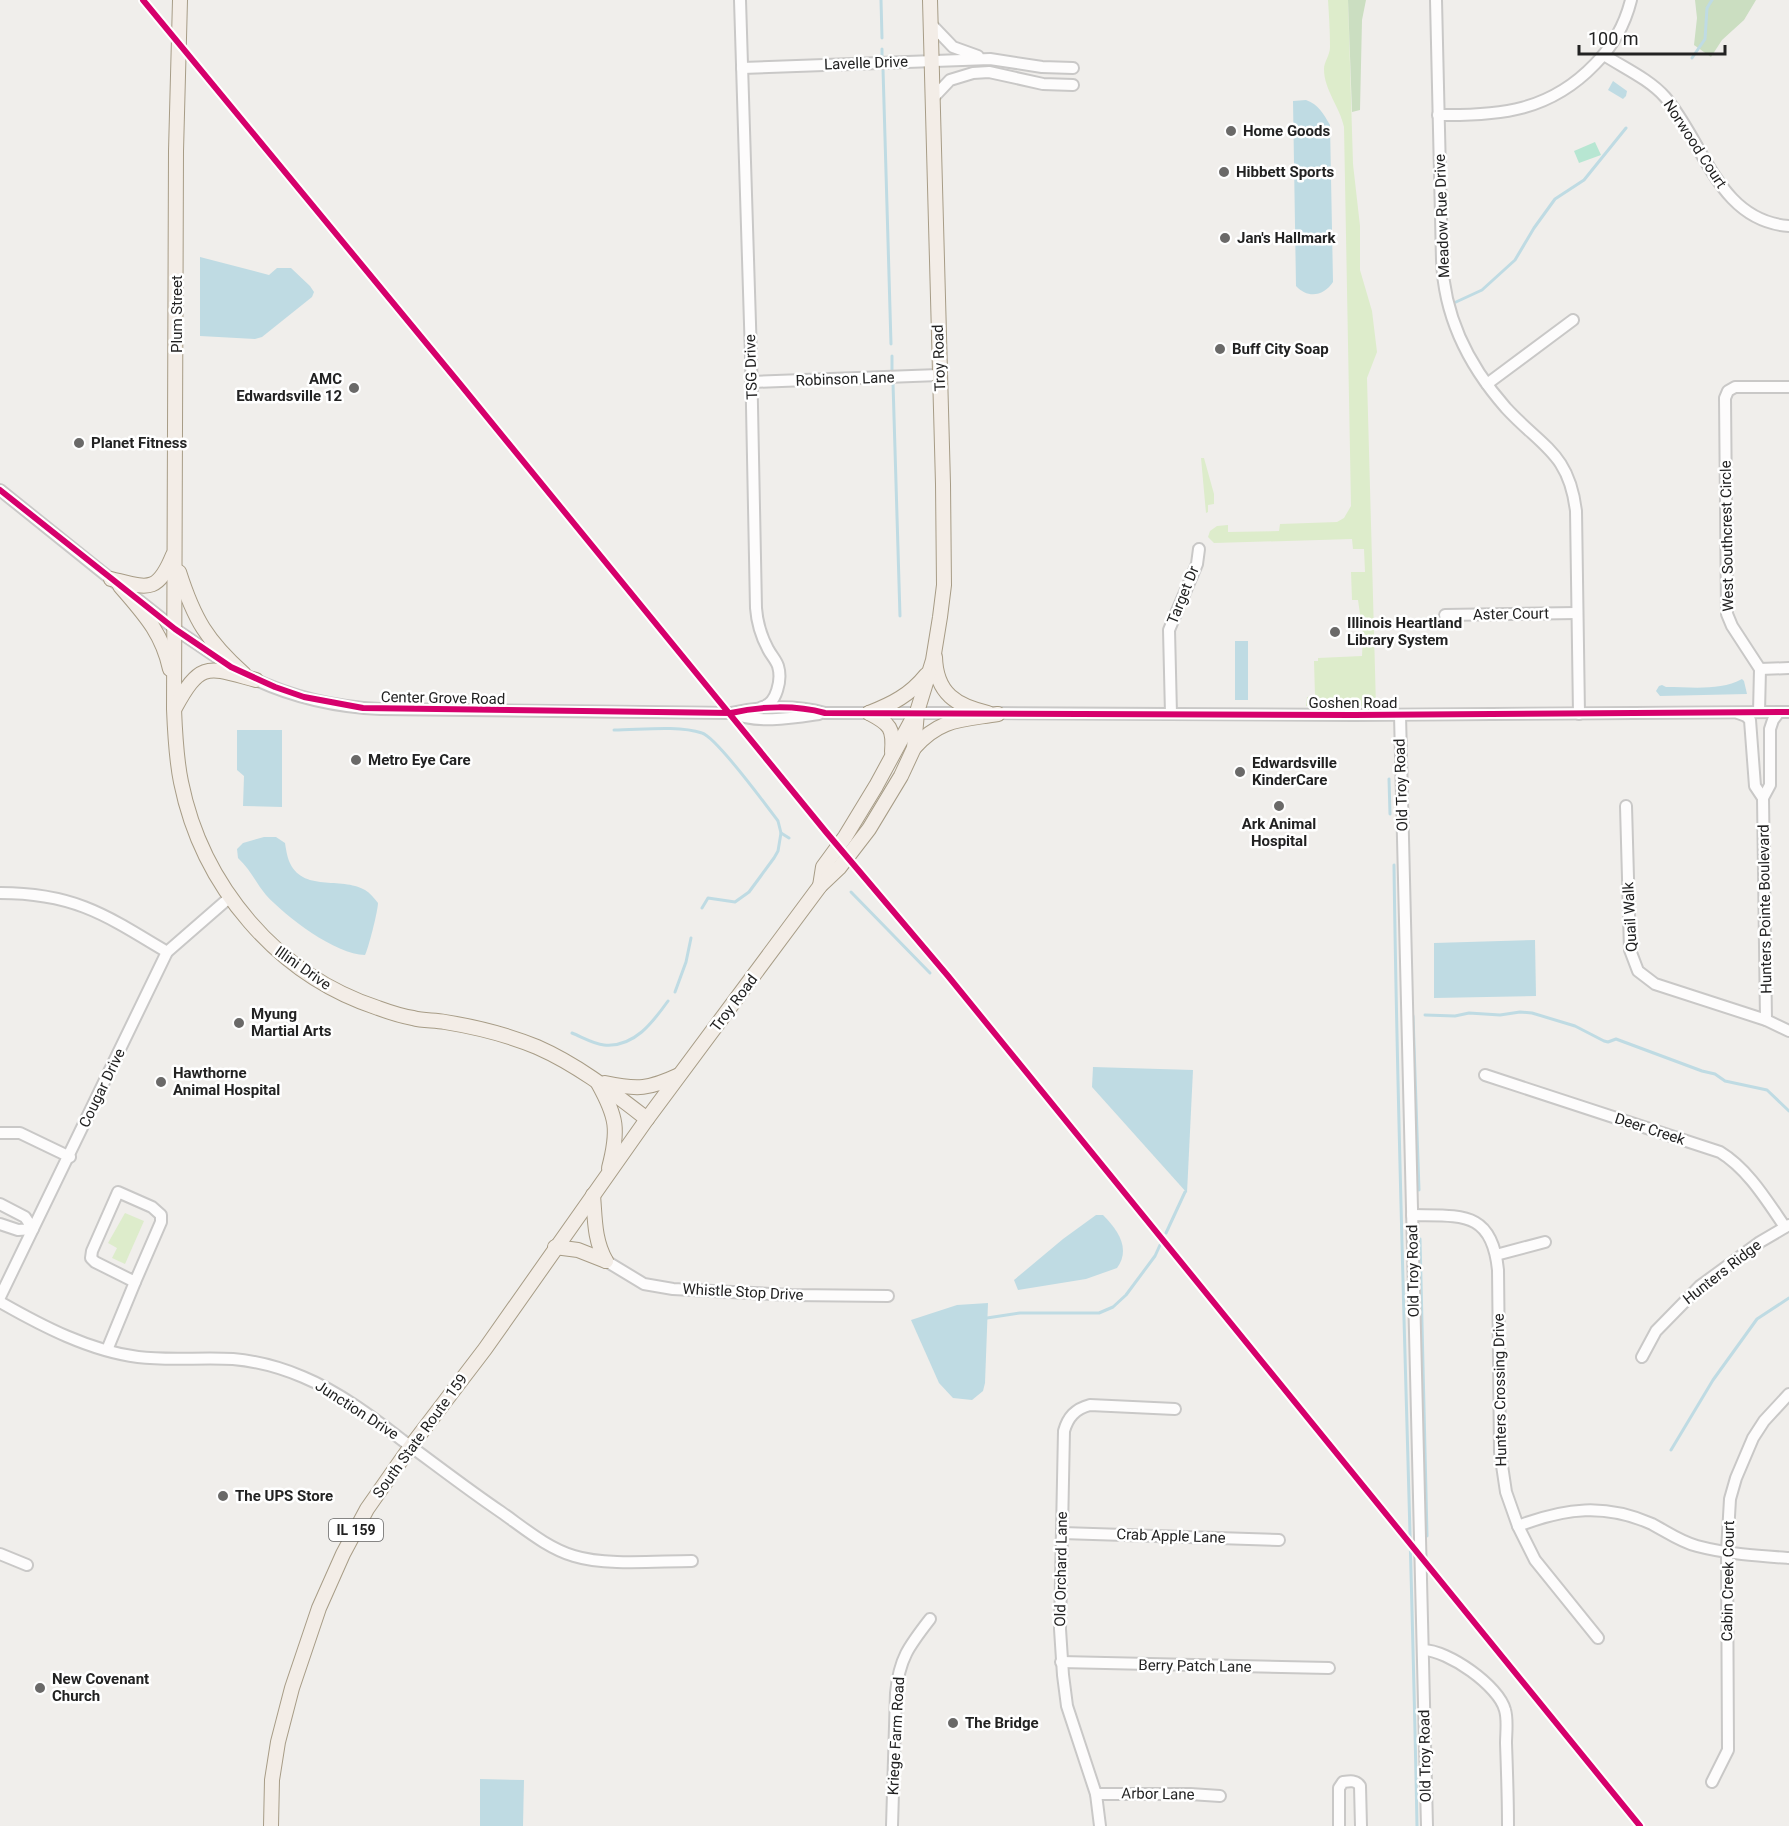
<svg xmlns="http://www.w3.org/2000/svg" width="1789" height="1826" viewBox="0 0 1789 1826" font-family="Roboto,sans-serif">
  <rect width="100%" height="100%" fill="#f0eeeb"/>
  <!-- grass -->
  <g fill="#ddeccb">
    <path d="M1328,0H1348L1353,164L1360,226V270L1372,311L1377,352L1367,378L1376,706H1306L1307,697L1315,696L1314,661H1318V658L1362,656L1363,635L1358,600H1352L1351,572H1365L1364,549H1353L1352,539L1214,543L1208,537L1210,531L1217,526L1228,525V532L1279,531L1280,524L1337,522L1344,518L1351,506L1344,127C1340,107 1324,90 1324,69C1324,62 1330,55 1330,47C1330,31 1329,16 1328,0Z"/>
    <polygon points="1201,458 1204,458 1214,494 1214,504 1208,505 1208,512 1206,513"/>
    <polygon points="125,1213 144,1221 125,1264 112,1258 117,1248 108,1243"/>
  </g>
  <!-- forest -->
  <g fill="#cbdec1">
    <polygon points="1348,0 1366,0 1362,20 1360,110 1352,112"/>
    <polygon points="1695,0 1756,0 1744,20 1722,40 1711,57 1694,45 1697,18"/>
  </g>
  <!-- pitch -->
  <polygon fill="#b7e6d2" points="1595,142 1601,155 1579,163 1574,151"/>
  <!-- water -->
  <g fill="#bfdbe3">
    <polygon points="1613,81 1627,91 1626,96 1623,99 1608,90"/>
    <path d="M1306,100C1319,105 1323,113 1330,125L1333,282C1324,296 1308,299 1296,286L1293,101Z"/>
    <polygon points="200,257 269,275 277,268 291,268 310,286 314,292 312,297 262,337 255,339 200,336"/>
    <rect x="1235" y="641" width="13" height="59"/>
    <path d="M1742,679L1744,681L1747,694L1660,696L1656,691L1659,686L1662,685L1666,687C1691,687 1720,691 1742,679Z"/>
    <polygon points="237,730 282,730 282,807 243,806 244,776 237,770"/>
    <path d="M264,837H276L285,843C286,849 287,856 289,861C302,893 341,876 365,890C370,893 374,898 378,903C378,911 368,950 365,955C336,955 285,916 266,895C256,883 250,869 238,858L237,849L243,843Z"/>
    <polygon points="1535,940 1536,996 1434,998 1434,943"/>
    <polygon points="1093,1067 1193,1070 1187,1193 1092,1087"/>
    <path d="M1096,1215H1103C1118,1230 1131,1249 1117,1268L1086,1279L1018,1290L1014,1280L1063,1239Z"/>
    <polygon points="988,1303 985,1383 983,1391 972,1400 953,1398 939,1383 911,1320 957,1305"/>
    <polygon points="480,1779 524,1780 523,1826 480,1826"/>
  </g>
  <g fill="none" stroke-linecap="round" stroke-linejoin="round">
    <!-- stream -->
    <g stroke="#bfdbe3" stroke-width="3">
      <polyline points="881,0 882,38"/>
      <polyline points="882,49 882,56"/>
      <polyline points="1692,58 1705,39 1707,8 1712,0"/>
      <polyline points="883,69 891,344"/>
      <polyline points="1456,302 1482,290 1515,260 1534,228 1555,199 1584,180 1626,128"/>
      <polyline points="892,356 892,371"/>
      <polyline points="893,383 900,616"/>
      <path d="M614,730C640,730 677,725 702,733C716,737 766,805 778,821L781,833L789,838"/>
      <polyline points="1389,779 1390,814"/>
      <path d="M1394,865C1398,1186 1411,1506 1417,1826"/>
      <polyline points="851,892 930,973"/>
      <polyline points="702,908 708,898 735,902 749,892 774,858 778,851 781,833"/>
      <polyline points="675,992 686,962 691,938"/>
      <polyline points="1425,1015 1455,1016 1469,1013 1500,1015 1520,1012 1532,1013 1575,1026 1604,1041 1608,1042 1616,1039 1702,1071 1715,1074 1725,1081 1767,1090 1789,1111"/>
      <polyline points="1413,1016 1419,1190"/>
      <path d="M572,1033C582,1037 594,1044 604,1045C634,1048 653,1022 668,1001"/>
      <polyline points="1166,1233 1185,1192"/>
      <polyline points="1420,1239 1427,1536"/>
      <polyline points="987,1318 1020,1313 1099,1313 1113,1307 1126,1295 1155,1256 1160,1245"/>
      <polyline points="1671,1450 1713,1380 1757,1319 1789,1298"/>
    </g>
    <!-- minor casing -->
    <g stroke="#c9c8c7" stroke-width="14">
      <g id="minor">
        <path d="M740,0L751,356L756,608C757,622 761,636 768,649C771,655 776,660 778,666C782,679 777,704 762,707"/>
        <path d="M1436,0L1442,260C1444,317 1469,366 1506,408C1542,447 1569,453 1576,511L1579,714"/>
        <polyline points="930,23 953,47 978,56"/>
        <path d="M1604,55C1624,68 1649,79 1665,97C1704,142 1718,221 1789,226"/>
        <polyline points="742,68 990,59 1042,67 1073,68"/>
        <polyline points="932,99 950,80 973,73 989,72 1043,84 1073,85"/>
        <path d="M1438,115C1501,116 1550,111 1595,64C1613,46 1625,24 1631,0"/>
        <polyline points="752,382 939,375"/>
        <polyline points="1487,384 1573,320"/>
        <polyline points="0,490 117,584"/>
        <polyline points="137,599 175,629 231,667"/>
        <polyline points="1445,615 1577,613"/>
        <polyline points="1760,669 1789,668"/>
        <path d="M250,677C291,697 336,707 381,709L731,713C760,706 796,705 825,713H976"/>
        <polyline points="1759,712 1760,669 1732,626 1727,614 1725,398 1728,391 1735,387 1789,387"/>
        <path d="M731,713C757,724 792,718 819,714"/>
        <polyline points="991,713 1354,715 1789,712"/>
        <polyline points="1738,713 1746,716 1750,720 1755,786 1763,798"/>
        <polyline points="1171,714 1169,630 1197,564 1199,549"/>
        <polyline points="1400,715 1427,1826"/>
        <polyline points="1626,806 1630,950 1638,971 1655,984 1766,1020 1789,1031"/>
        <path d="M0,893C74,893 106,915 167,952"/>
        <polyline points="1766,1020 1763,798 1770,785 1770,729 1773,720 1779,712"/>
        <path d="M1485,1075L1720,1152C1748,1169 1767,1201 1785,1227"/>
        <polyline points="0,1133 20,1133 70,1157"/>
        <polygon points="118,1192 152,1207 161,1215 161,1222 135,1282 95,1262 91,1258 92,1251"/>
        <polyline points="0,1204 25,1217 33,1229 18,1230 0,1224"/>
        <path d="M1412,1215C1461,1216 1492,1210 1498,1270L1500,1452L1506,1492L1518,1526L1535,1560L1598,1638"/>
        <polyline points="1496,1255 1545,1242"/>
        <polyline points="606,1261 644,1284 673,1289 791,1295 888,1296"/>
        <polyline points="0,1297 167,952 229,898"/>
        <path d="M0,1302C42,1326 90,1351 138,1357C170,1361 201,1357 233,1359C256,1361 282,1368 303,1377C339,1392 371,1416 402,1440C435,1464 467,1489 501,1512C524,1528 547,1548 574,1556C606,1566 657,1561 692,1561"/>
        <polyline points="107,1350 135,1282"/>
        <polyline points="1642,1357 1656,1331 1700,1286 1760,1242 1789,1225"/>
        <path d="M1518,1526C1565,1508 1605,1503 1652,1524C1667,1532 1681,1542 1697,1546C1727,1554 1759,1556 1789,1558"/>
        <polyline points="1062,1533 1279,1540"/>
        <polyline points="0,1554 27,1565"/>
        <path d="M1423,1650C1448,1650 1499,1686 1505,1710C1508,1720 1506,1733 1506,1743C1507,1770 1508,1798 1508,1826"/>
        <polyline points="1061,1662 1329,1668"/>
        <polyline points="1712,1782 1728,1750 1727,1551 1730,1499 1736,1478 1753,1438 1764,1421 1789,1394"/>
        <polyline points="1096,1794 1190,1794 1220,1796"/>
        <path d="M892,1826L896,1693C899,1659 909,1646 930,1619"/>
        <path d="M1100,1826L1096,1794L1067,1706L1063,1675L1060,1629L1064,1431C1068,1417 1075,1409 1090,1405L1175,1409"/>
        <path d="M1339,1826V1788L1343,1782C1350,1781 1356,1780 1360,1786L1361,1826"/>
      </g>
    </g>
    <!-- major casing -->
    <g stroke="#a79c86" stroke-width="16">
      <g id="major">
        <path d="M180,0L176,151L174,709C175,734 176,758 181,782C202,886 277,975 378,1008C389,1012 401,1016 413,1018C423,1021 434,1020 445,1022C476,1027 508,1035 537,1047C578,1065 612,1092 647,1119"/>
        <path d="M179,572C194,619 207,641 244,674"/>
        <path d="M111,579C148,588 157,594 173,555"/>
        <path d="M120,586C143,613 162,632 170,669"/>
        <path d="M935,657C936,694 957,706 988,713"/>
        <path d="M175,708C201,660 208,667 256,680"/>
        <path d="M869,713C892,704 910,695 926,675"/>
        <path d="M869,713C890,724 894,728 892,752"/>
        <path d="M914,748C940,718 962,720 998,714"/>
        <polyline points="820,886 823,867 845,837 876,786 914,716"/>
        <path d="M598,1083C617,1117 619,1130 609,1168"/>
        <path d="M605,1083C638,1090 649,1089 679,1075"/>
        <path d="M593,1195C595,1218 594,1240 606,1261"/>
        <polyline points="555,1247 578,1250 606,1261"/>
        <polyline points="271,1826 272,1780 278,1742 292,1688 319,1608 343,1554 367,1509 411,1446 485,1349 647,1119 820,886 839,868 869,829 901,776 914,748 917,712 933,660 940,617 944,585 943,484 930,0"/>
      </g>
    </g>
    <!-- minor -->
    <use href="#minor" stroke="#fdfcfc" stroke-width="10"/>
    <!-- major -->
    <use href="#major" stroke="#f3ede7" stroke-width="14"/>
    <!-- cycleway casing -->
    <g stroke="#fff" stroke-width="10">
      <g id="cycleway">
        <polyline points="143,0 460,384 826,832 948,976 1640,1826"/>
        <path d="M0,490L175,629L231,667L275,687L304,697L363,708L731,713C760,706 796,705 825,713L1354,715L1789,712"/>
      </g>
    </g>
    <!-- cycleway -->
    <use href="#cycleway" stroke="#d6006c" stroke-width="6"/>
  </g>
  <!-- markers -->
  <g fill="#6a6968" stroke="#fff" stroke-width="2">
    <circle cx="1231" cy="131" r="6"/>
    <circle cx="1224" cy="172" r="6"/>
    <circle cx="1225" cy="238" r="6"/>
    <circle cx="1220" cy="349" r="6"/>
    <circle cx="354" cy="388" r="6"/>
    <circle cx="79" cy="443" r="6"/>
    <circle cx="1335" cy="632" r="6"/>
    <circle cx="356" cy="760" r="6"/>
    <circle cx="1240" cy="772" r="6"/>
    <circle cx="1279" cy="806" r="6"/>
    <circle cx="239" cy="1023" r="6"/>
    <circle cx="161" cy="1082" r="6"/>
    <circle cx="223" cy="1496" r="6"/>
    <circle cx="40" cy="1688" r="6"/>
    <circle cx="953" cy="1723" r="6"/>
  </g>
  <g text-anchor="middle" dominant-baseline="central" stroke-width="5" stroke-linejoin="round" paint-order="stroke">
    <!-- shield labels -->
    <rect fill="#fff" stroke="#646464" stroke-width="1.5" x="329" y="1519" width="54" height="22" rx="4.5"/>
    <g font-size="14" font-weight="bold" fill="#222">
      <text x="356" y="1530">IL 159</text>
    </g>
    <!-- street labels -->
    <g font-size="15" fill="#222" stroke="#fff">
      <text transform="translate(866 63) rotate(-2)">Lavelle Drive</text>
      <text transform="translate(1695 144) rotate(57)">Norwood Court</text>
      <text transform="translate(1442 216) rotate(-92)">Meadow Rue Drive</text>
      <text transform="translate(177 314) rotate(-90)">Plum Street</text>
      <text transform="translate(939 358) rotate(-92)">Troy Road</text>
      <text transform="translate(751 367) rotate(-92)">TSG Drive</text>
      <text transform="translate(845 379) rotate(-2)">Robinson Lane</text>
      <text transform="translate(1727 536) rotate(-91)">West Southcrest Circle</text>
      <text transform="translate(1183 595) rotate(-68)">Target Dr</text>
      <text transform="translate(1511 614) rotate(-1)">Aster Court</text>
      <text transform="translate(443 698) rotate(1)">Center Grove Road</text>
      <text x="1353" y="703">Goshen Road</text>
      <text transform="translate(1401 785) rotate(-92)">Old Troy Road</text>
      <text transform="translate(1765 909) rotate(-91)">Hunters Pointe Boulevard</text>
      <text transform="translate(1630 917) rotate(-93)">Quail Walk</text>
      <text transform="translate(303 968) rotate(35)">Illini Drive</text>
      <text transform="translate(734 1003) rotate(-53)">Troy Road</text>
      <text transform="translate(102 1088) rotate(-64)">Cougar Drive</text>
      <text transform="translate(1650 1129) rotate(18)">Deer Creek</text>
      <text transform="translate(1413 1271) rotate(-91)">Old Troy Road</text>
      <text transform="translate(1722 1272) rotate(-38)">Hunters Ridge</text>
      <text transform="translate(743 1292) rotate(3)">Whistle Stop Drive</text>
      <text transform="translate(1500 1390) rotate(-91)">Hunters Crossing Drive</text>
      <text transform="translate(357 1410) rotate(33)">Junction Drive</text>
      <text transform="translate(420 1436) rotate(-54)">South State Route 159</text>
      <text transform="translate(1171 1536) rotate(2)">Crab Apple Lane</text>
      <text transform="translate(1061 1569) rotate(-89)">Old Orchard Lane</text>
      <text transform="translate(1728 1581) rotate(-89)">Cabin Creek Court</text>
      <text transform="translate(1195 1666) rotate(1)">Berry Patch Lane</text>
      <text transform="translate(896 1736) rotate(-87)">Kriege Farm Road</text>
      <text transform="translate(1425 1756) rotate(-91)">Old Troy Road</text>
      <text transform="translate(1158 1794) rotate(1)">Arbor Lane</text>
    </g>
    <!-- poi labels -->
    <g font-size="15" font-weight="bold" fill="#222" stroke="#fff" text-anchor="start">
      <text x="1243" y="131">Home Goods</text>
      <text x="1236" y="172">Hibbett Sports</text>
      <text x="1237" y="238">Jan's Hallmark</text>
      <text x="1232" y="349">Buff City Soap</text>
      <text x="342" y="379" text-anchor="end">AMC<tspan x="342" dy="17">Edwardsville 12</tspan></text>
      <text x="91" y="443">Planet Fitness</text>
      <text x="1347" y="623">Illinois Heartland<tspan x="1347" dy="17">Library System</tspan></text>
      <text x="368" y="760">Metro Eye Care</text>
      <text x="1252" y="763">Edwardsville<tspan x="1252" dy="17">KinderCare</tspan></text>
      <text x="1279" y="824" text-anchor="middle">Ark Animal<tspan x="1279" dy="17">Hospital</tspan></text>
      <text x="251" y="1014">Myung<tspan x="251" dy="17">Martial Arts</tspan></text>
      <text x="173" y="1073">Hawthorne<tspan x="173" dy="17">Animal Hospital</tspan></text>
      <text x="235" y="1496">The UPS Store</text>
      <text x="52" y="1679">New Covenant<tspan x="52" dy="17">Church</tspan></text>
      <text x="965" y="1723">The Bridge</text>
    </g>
  </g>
  <!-- scale -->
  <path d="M1579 45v9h146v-9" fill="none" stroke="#222222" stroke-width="3"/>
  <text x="1588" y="45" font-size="18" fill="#222222" stroke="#ffffff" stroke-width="4.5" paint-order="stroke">100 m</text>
</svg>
